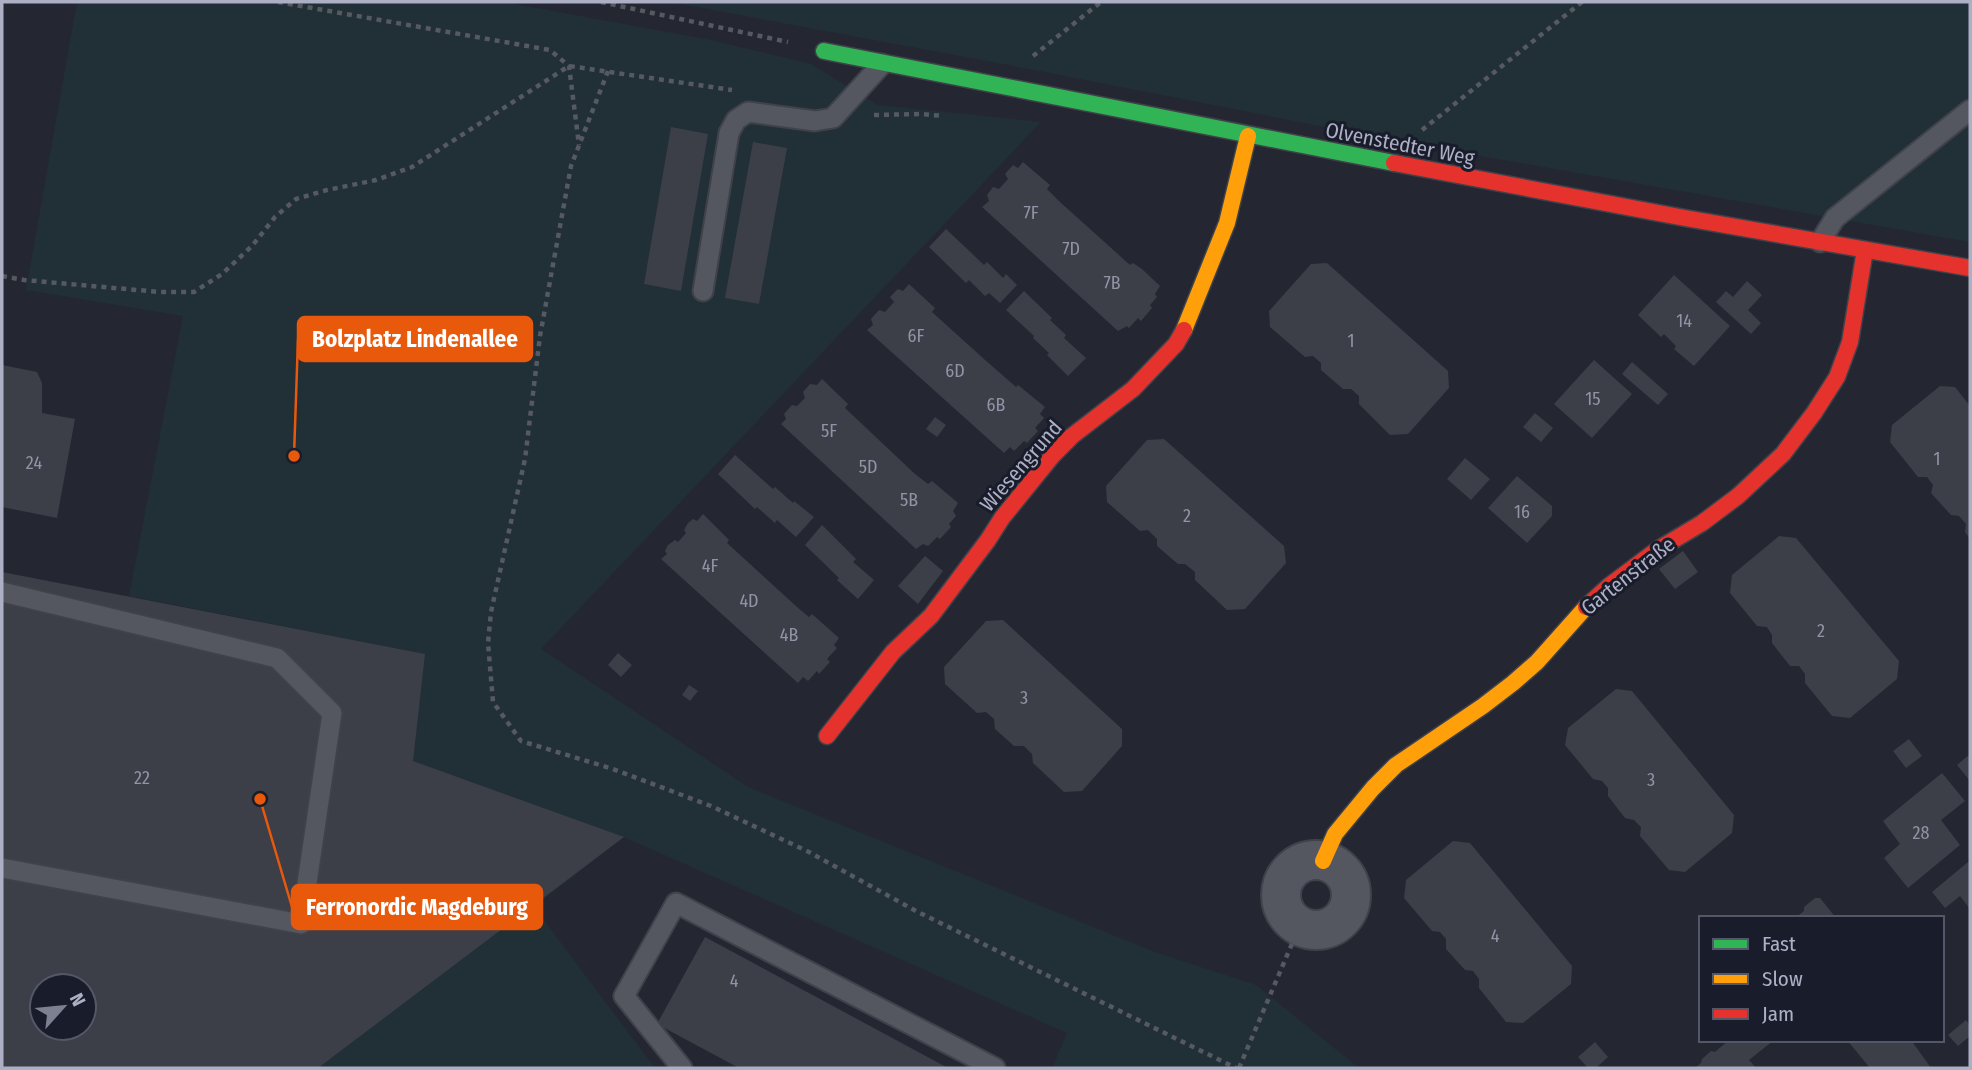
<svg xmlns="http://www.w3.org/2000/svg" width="1972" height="1070" viewBox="0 0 1972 1070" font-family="'Fira Sans Condensed',sans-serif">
  <rect width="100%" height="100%" fill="#242731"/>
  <!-- green -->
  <g fill="#212f36">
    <polygon points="77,2 504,2 711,40 811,64 878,105 1041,122 541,649 748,787 1155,952 1256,985 1359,1068 1052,1068 1067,1033 624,837 534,907 655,1068 290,1068 445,954 381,761 405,650 129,596 183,316 26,290"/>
    <polygon points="670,2 1970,2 1970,242 1407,143 1019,67"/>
  </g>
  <!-- building -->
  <g fill="#3c3e48" fill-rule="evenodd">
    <polygon points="671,127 708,134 681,291 644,284"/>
    <polygon points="753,142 787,148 759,304 725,298"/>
    <polygon points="1023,162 1050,185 1047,189 1060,202 1130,265 1133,263 1142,269 1160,286 1155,294 1157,297 1150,305 1152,308 1141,321 1138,318 1129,328 1127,326 1118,331 982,207 989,201 987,195 993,187 999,189 1008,179 1005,174 1013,165 1018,168"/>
    <polygon points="946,229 984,265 987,262 1003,278 1006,274 1017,285 1000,303 989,293 985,296 969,280 966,283 929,247"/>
    <polygon points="1327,263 1448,371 1449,388 1408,434 1390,435 1359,404 1359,396 1351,389 1343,389 1321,370 1321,363 1313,356 1305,357 1270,327 1269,311 1311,264"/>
    <polygon points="1674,275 1730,326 1694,366 1674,349 1676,346 1664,334 1661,337 1638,315"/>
    <polygon points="1747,281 1762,295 1748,310 1761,323 1751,334 1716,302 1726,291 1733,297"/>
    <polygon points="909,284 935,308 932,312 984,359 1016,387 1018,385 1045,407 1040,414 1044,418 1035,428 1038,431 1027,443 1024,441 1014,451 1010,447 1004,453 867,330 873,325 871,319 879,310 885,312 894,302 890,297 898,289 903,291"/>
    <polygon points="1024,291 1052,318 1050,320 1066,335 1064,338 1086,358 1068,376 1047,355 1049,353 1033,338 1034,336 1006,310"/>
    <polygon points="1594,360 1632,394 1592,438 1554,404"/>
    <polygon points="1632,362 1668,394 1658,405 1622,374"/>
    <polygon points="2,365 37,372 42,383 42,413 75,419 57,518 2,507"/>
    <polygon points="822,379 848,404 845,408 915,474 928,484 932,481 958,503 953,511 956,516 949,524 951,527 940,539 937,537 928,546 923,544 916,549 781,424 786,419 784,414 792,405 797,406 805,398 803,392 810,384 817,385"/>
    <polygon points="1940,386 1955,387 1970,406 1970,539 1965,532 1966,524 1959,516 1951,515 1931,493 1933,485 1927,477 1918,477 1890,442 1892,425"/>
    <polygon points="1535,413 1553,428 1541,442 1523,427"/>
    <polygon points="935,417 946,425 937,437 926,429"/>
    <polygon points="1164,439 1284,546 1286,563 1245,609 1227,610 1195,580 1195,572 1185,564 1178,564 1157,546 1157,539 1148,530 1140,531 1107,502 1106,486 1147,440"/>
    <polygon points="735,455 773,489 775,487 793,503 794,501 814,517 796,537 777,520 775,523 757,507 755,509 718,474"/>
    <polygon points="1465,458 1490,479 1471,500 1447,479"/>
    <polygon points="1517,476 1552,506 1552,516 1527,543 1488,508"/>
    <polygon points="703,514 729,540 727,543 797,607 809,617 812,614 839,638 834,645 837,648 827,659 830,662 819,674 817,671 808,681 803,677 798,683 661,559 667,554 665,551 668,545 675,540 678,542 686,533 684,530 688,523 693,519 697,521"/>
    <polygon points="822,525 856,559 853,562 874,580 858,599 837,580 839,578 805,545"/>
    <polygon points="1779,536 1796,538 1899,661 1897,679 1850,718 1832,716 1805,683 1805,674 1799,666 1790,666 1772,643 1772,635 1767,627 1757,626 1730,593 1732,575"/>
    <polygon points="1683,551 1698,572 1675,589 1659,569"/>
    <polygon points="925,556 943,571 918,604 898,586"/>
    <path d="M2,572L425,654L413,761L624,837L318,1068H2ZM42,986H84V1028H42Z"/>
    <polygon points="1003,620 1122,729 1122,746 1082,791 1064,792 1033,763 1032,754 1024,746 1014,746 995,729 994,719 986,712 977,713 945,684 944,667 986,621"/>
    <polygon points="618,653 632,665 621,677 608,665"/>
    <polygon points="689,685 698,691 690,701 682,695"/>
    <polygon points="1616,689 1632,691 1734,815 1732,833 1685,872 1669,870 1640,836 1641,827 1634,820 1625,818 1608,796 1608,788 1602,781 1593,779 1565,745 1568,728"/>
    <polygon points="1909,739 1922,756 1906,768 1893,751"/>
    <polygon points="1970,754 1970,781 1957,765"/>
    <polygon points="1942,773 1965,801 1941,820 1960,845 1908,888 1884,858 1900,844 1883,821"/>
    <polygon points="1453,841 1470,843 1572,966 1571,984 1523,1023 1506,1022 1479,988 1479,979 1473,971 1465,970 1446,949 1446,939 1440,932 1432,931 1404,898 1406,880"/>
    <polygon points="1968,862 1970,864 1970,909 1960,896 1945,908 1932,892"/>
    <polygon points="1815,898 1820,898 1836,918 1795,918 1804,911 1804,907"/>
    <polygon points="705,937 948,1068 739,1068 657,1024"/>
    <polygon points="1966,1020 1970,1025 1970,1036 1958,1046 1948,1035"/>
    <polygon points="1729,1040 1774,1040 1749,1060 1756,1068 1695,1068 1701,1063 1702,1059 1711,1051 1715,1052"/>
    <polygon points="1847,1040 1911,1040 1931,1068 1870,1068"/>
    <polygon points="1595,1042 1608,1057 1596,1068 1588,1068 1578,1057"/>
  </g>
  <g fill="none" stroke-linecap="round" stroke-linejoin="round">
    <!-- lane casing -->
    <g stroke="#40424a" stroke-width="23">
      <g id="lane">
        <polyline points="1820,242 1835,218 1970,110"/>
        <polyline points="703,291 729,133 736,120 748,112 815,121 833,118 882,64"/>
        <polyline points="2,592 277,658 332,713 301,924 2,868"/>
        <polyline points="682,1068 624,996 676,903 995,1068"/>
      </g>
    </g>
    <!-- street casing -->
    <g stroke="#40424a" stroke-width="42">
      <circle id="street" cx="1316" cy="895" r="35"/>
    </g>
    <!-- fast casing -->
    <g stroke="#40424a" stroke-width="19">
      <polyline id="fast" points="824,51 1394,163"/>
    </g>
    <!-- slow casing -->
    <g stroke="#40424a" stroke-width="19">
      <g id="slow">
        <polyline points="1184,330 1227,223 1248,136"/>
        <polyline points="1323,861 1335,834 1373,788 1396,765 1483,706 1513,683 1537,662 1586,607"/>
      </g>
    </g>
    <!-- jam casing -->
    <g stroke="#40424a" stroke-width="19">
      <g id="jam">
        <polyline points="1394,163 1685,218 1970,268"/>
        <polyline points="1586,607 1609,586 1657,550 1702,523 1738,496 1783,454 1814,413 1837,377 1850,342 1865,250"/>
        <polyline points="827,736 893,652 931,616 988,540 1002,518 1053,455 1072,436 1133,389 1176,344 1184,330"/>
      </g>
    </g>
    <!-- path -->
    <g stroke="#565962" stroke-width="4.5" stroke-dasharray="5 5" stroke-linecap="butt">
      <polyline points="278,2 550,50 569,66 579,145"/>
      <polyline points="601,2 788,42"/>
      <polyline points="1033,56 1101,2"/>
      <polyline points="608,71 571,166 540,336 525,459 491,612 488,643 493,702 521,741 613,769 711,806 807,851 916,911 1236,1068"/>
      <polyline points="874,115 922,114 943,116"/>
      <polyline points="1422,130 1582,2"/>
      <polyline points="2,276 24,280 160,292 194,292 222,274 252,246 275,217 296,199 327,190 376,180 412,167 569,66 732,90"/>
      <polyline points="1239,1068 1300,925"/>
    </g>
    <!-- lane -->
    <use href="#lane" stroke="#545660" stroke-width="19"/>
    <!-- street -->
    <use href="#street" stroke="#545660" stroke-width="38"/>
    <!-- fast -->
    <use href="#fast" stroke="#30b455" stroke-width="16"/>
    <!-- slow -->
    <use href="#slow" stroke="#ff9f0a" stroke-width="16"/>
    <!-- jam -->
    <use href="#jam" stroke="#e5322d" stroke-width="16"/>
  </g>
  <g text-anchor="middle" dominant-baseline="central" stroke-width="6" stroke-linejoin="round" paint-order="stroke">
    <!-- number labels -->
    <g font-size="18" fill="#9194a5">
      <text x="1031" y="213">7F</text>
      <text x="1071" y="249">7D</text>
      <text x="1112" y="283">7B</text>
      <text x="1684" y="321">14</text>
      <text x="916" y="336">6F</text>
      <text x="1351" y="341">1</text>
      <text x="955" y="371">6D</text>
      <text x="1593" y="399">15</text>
      <text x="996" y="405">6B</text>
      <text x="829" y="431">5F</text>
      <text x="1937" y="459">1</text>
      <text x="34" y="463">24</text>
      <text x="868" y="467">5D</text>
      <text x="909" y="500">5B</text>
      <text x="1522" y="512">16</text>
      <text x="1187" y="516">2</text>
      <text x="710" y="566">4F</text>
      <text x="749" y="601">4D</text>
      <text x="1821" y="631">2</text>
      <text x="789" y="635">4B</text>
      <text x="1024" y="698">3</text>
      <text x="142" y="778">22</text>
      <text x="1651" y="780">3</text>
      <text x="1921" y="833">28</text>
      <text x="1495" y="936">4</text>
      <text x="734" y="981">4</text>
    </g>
    <!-- street labels -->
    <g font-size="21" fill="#adb0c4" stroke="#181c2b">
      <text transform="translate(1400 144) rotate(11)">Olvenstedter Weg</text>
      <text transform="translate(1021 466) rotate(-49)">Wiesengrund</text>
      <text transform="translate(1628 576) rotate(-38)">Gartenstraße</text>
    </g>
  </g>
  <!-- callouts -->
  <path fill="none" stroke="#e8590c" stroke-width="2.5" d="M294 456L298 339M260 799L292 907"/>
  <g fill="#e8590c" stroke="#181c2b" stroke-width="2.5">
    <circle cx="294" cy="456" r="7"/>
    <circle cx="260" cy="799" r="7"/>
  </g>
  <g fill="#e8590c" stroke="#e8590c" stroke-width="2.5">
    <rect x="298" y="317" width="234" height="44" rx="7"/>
    <rect x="292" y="885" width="250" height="44" rx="7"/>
  </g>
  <g font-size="23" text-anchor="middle" font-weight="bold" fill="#fff">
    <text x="415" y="347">Bolzplatz Lindenallee</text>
    <text x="417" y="915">Ferronordic Magdeburg</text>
  </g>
  <!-- border -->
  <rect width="1972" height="1070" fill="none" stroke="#adb0c4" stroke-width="7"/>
  <!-- legend -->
  <rect x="1699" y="916" width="245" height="126" fill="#181c2b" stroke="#545768" stroke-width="2"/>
  <rect x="1713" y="939" width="35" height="10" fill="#30b455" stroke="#545768" stroke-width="2"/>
  <text x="1762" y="951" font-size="21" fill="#adb0c4">Fast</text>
  <rect x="1713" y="974" width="35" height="10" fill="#ff9f0a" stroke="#545768" stroke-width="2"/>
  <text x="1762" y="986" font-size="21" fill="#adb0c4">Slow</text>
  <rect x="1713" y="1009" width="35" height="10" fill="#e5322d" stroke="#545768" stroke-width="2"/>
  <text x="1762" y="1021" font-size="21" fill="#adb0c4">Jam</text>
  <!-- north arrow -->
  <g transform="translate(63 1007) rotate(63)"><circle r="33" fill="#181c2b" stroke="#545768" stroke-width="2"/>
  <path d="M0-5L12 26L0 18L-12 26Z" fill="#7d8091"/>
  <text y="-10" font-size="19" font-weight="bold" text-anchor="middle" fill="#adb0c4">N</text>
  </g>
</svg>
